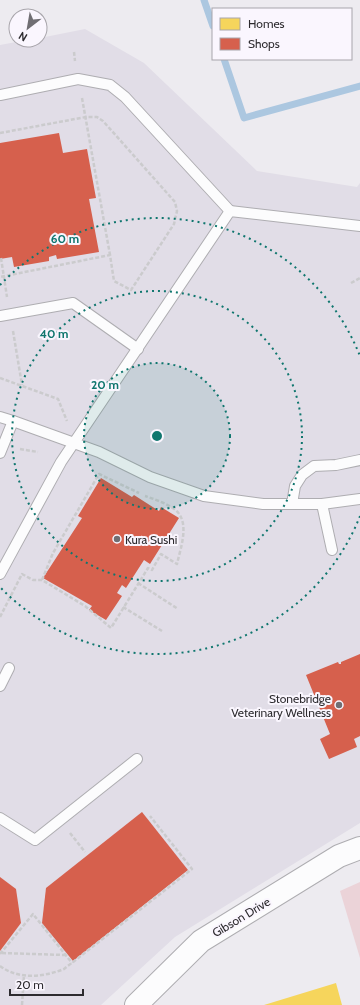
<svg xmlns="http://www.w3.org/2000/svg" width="360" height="1005" viewBox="0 0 360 1005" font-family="Cabin,sans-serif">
  <rect width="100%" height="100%" fill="#edebf0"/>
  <!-- built -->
  <polygon fill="#e1dde7" points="85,29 144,63 257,171 357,187 360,183 360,823 175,937 101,1005 0,1005 0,45 27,40 40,40 40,38"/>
  <!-- green -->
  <polygon fill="#ebd3d8" points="360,882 360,958 340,891"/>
  <!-- homes -->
  <polygon fill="#f6d55c" points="336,983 342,1005 264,1005"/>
  <!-- shops -->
  <g fill="#d6604d">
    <polygon points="59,133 63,153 87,149 96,198 89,199 99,252 57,259 56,255 49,257 49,261 14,267 12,257 0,259 0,143"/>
    <polygon points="101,478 132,497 134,495 159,511 161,507 179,518 150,564 144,560 126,588 122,585 117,593 122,596 106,620 89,610 92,606 43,578 82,518 78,516"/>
    <polygon points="360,654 360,736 354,739 357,747 329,759 320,739 330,734 306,675 338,662 339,664 341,664 341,662"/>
    <polygon points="142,812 188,870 73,961 42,923 46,888"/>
    <polygon points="0,877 16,889 21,923 0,951"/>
  </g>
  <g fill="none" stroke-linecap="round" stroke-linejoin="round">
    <!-- stream -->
    <g stroke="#acc7e0" stroke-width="7">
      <polyline points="204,0 213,26"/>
      <polyline points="224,59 244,118 360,86"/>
    </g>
    <!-- service casing -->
    <g stroke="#aeadb1" stroke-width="12">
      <g id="service">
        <polyline points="0,95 78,79 110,85 125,97 230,211"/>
        <polyline points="0,316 73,303 138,349"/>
        <polyline points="0,417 13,421"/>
        <polyline points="0,453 13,421 99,452 150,477 204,496 263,504 322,504 360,499"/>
        <polyline points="292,504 295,486 302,475 314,466 336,465 360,460"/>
        <polyline points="322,504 332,550"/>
        <polyline points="0,574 61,462 230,211 360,226"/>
        <polyline points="0,686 9,668"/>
        <polyline points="0,818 35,840 137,759"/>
      </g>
    </g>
    <!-- tertiary casing -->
    <g stroke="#aeadb1" stroke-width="24">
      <polyline id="tertiary" points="136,1005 201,941 339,856 360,848"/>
    </g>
    <!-- path -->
    <g stroke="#cbcbcd" stroke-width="2.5" stroke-dasharray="4 2" stroke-linecap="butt">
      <polyline points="74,52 75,61"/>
      <polyline points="82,98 110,255"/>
      <polyline points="0,133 86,117 97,117 103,121 175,202 177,211 174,224 131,290 114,281 110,255 0,277"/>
      <polyline points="1,258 7,297"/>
      <polyline points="351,283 360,278"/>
      <polyline points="13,331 22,385"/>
      <polyline points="0,378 58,399 67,421"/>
      <polyline points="20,449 38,452"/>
      <polyline points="42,580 53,553 99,474 139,493"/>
      <polyline points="138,583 178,609"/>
      <polyline points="123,607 162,631"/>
      <path d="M0,617L22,574L33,580H42L85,606L111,628L148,568L152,570L161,554L177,564C181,546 192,518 171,507C163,502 154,499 145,496"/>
      <polyline points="70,833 85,852"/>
      <polyline points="2,953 65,955"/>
      <polyline points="0,954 33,914 72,963"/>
      <path d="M0,966C19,980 44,977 64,969L192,869L150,816"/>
      <polyline points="22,1005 24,975"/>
    </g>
    <!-- service -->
    <use href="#service" stroke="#fcfcfd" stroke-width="10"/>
    <!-- tertiary -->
    <use href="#tertiary" stroke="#fcfcfd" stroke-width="22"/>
  </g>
  <!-- distance rings -->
  <circle cx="157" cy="436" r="73" fill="#0f766e" fill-opacity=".12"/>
  <g fill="none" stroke="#0f766e" stroke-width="2" stroke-dasharray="2 4">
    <circle cx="157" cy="436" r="73"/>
    <circle cx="157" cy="436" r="145"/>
    <path d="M360 516A218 218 0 0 1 0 587M0 285A218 218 0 0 1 360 356"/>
  </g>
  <!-- markers -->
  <g fill="#706e73" stroke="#faf6fe" stroke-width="1.5">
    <circle cx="117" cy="539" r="4"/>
    <circle cx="339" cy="705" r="4"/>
  </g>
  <g text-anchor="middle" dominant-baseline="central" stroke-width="4" stroke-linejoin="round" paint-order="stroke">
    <!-- poi labels -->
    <g font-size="12" fill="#2d2b2f" stroke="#faf6fe" text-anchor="start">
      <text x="125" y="539">Kura Sushi</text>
      <text x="331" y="698" text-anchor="end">Stonebridge<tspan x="331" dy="14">Veterinary Wellness</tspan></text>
    </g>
    <!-- street labels -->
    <g font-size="12" fill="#2d2b2f" stroke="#faf6fe">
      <text transform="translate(241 917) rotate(-31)">Gibson Drive</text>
    </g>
  </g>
  <circle cx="157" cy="436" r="6" fill="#0f766e" stroke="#faf6fe" stroke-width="2"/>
  <g font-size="12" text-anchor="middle" font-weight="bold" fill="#0f766e" stroke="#faf6fe" stroke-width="4" stroke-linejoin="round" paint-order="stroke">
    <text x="65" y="243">60 m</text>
    <text x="54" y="338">40 m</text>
    <text x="105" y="389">20 m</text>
  </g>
  <!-- legend -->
  <rect x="212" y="8" width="140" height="52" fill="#faf6fe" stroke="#a8a5ab"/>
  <rect x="220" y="18" width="20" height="12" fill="#f6d55c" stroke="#a8a5ab"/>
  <text x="248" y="28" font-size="12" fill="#2d2b2f">Homes</text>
  <rect x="220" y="38" width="20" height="12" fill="#d6604d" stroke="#a8a5ab"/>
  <text x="248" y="48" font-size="12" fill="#2d2b2f">Shops</text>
  <!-- north arrow -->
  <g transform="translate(28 28) rotate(211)"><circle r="19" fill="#faf6fe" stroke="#a8a5ab"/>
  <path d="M0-3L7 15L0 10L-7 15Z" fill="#706e73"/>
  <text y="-6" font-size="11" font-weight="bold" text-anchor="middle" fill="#2d2b2f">N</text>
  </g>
  <!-- scale -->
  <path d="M10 989v6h73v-6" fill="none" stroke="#2d2b2f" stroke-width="2"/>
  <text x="16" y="989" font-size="12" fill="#2d2b2f" stroke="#faf6fe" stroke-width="3" paint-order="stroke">20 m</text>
</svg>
